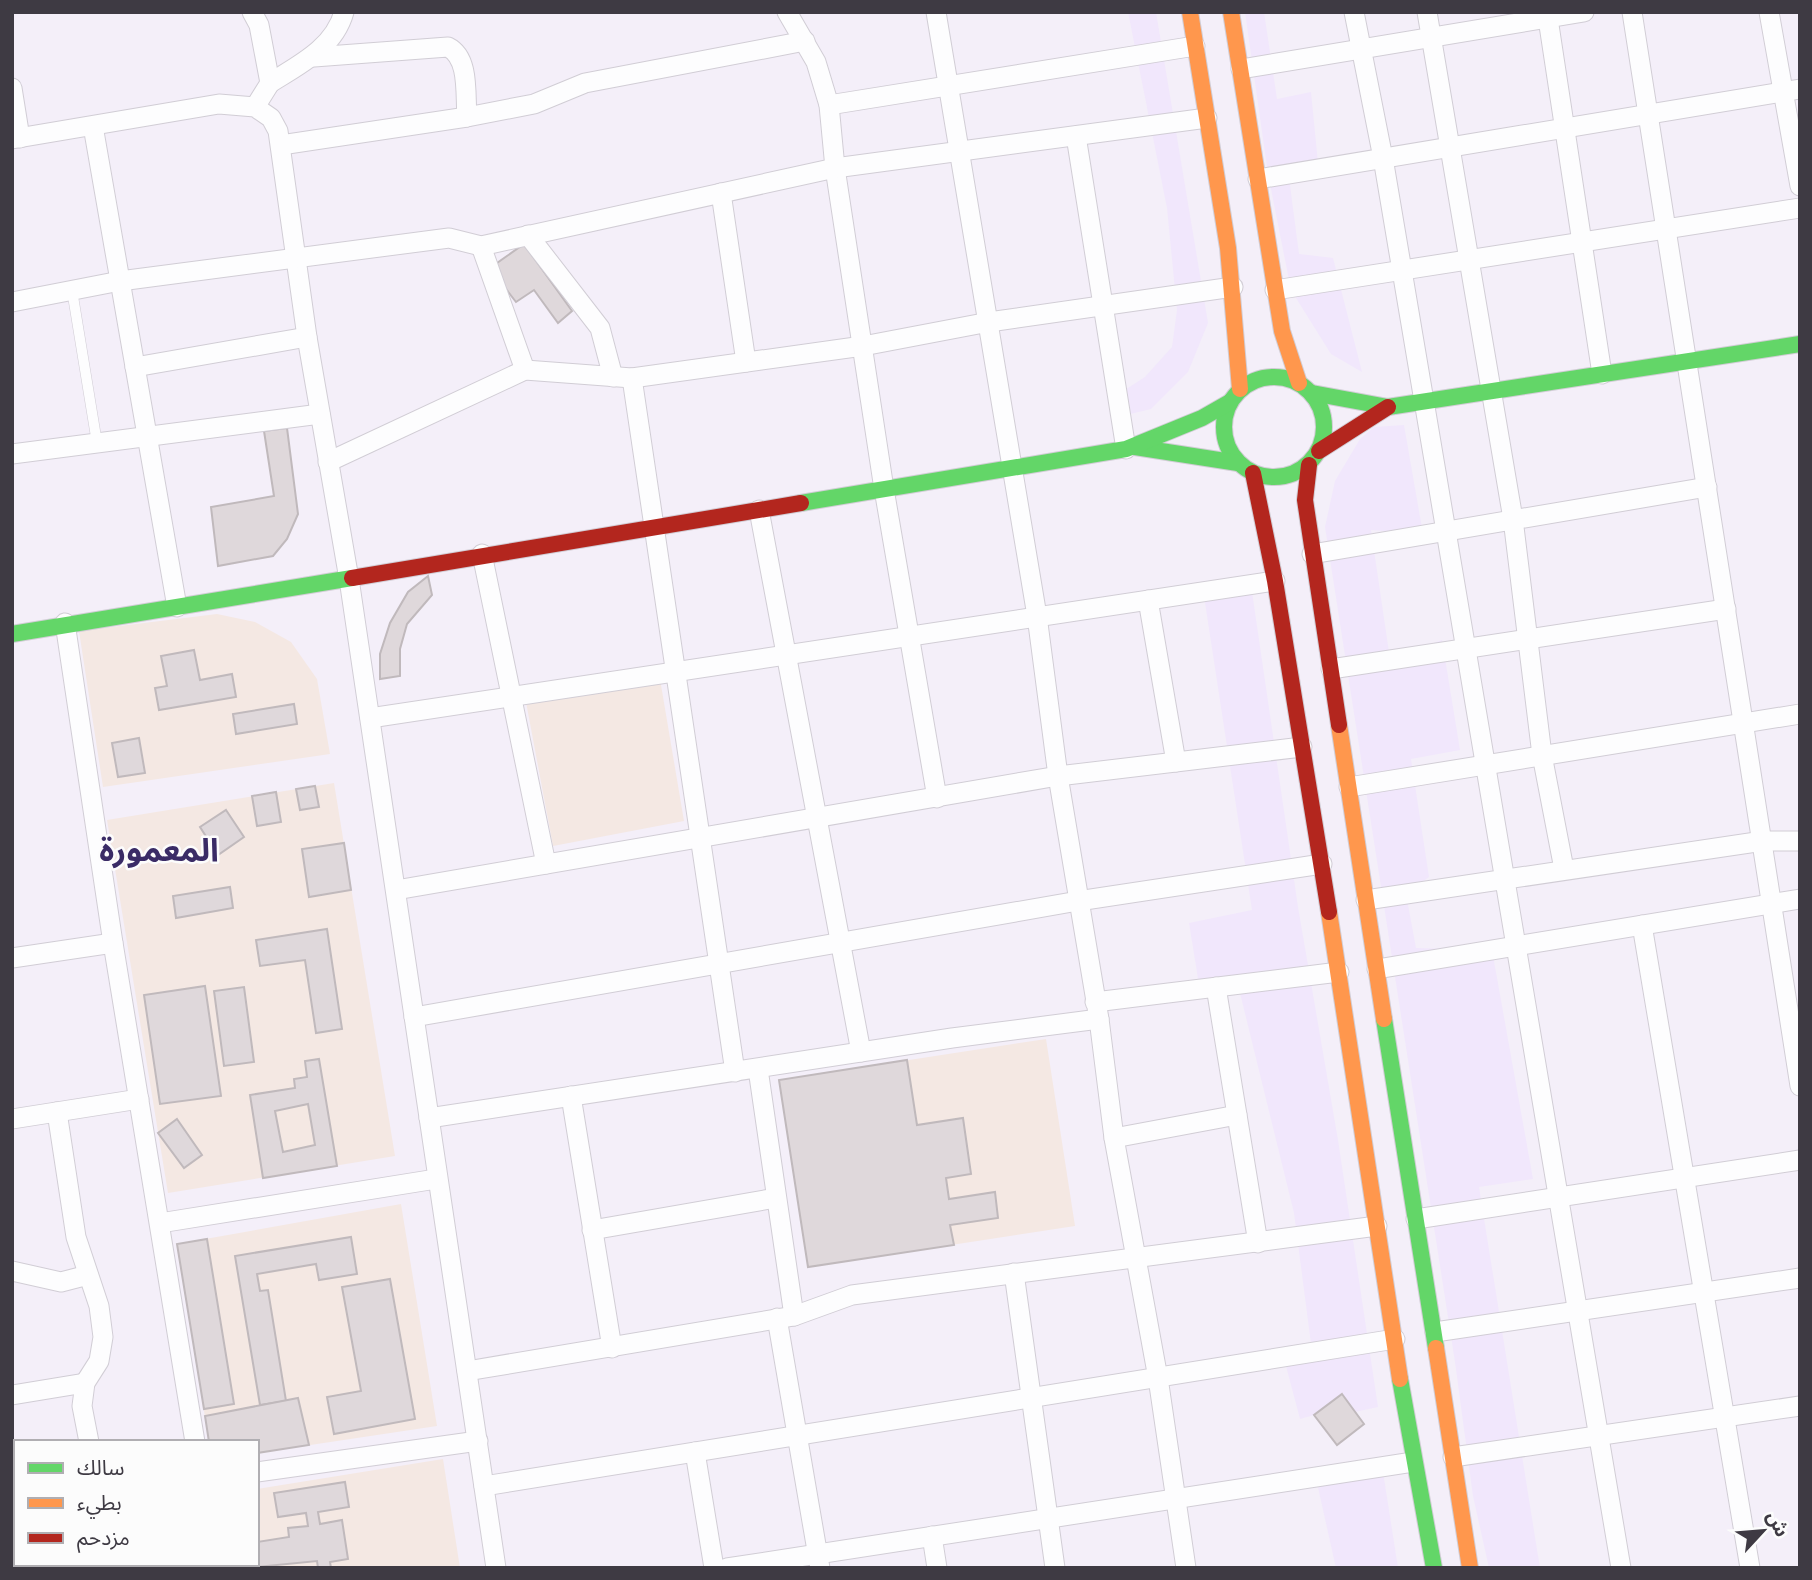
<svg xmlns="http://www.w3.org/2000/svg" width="1812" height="1580" viewBox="0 0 1812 1580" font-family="Montserrat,'Noto Sans Arabic',sans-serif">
  <rect width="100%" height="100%" fill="#f4eff9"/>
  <!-- built -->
  <g fill="#f1e7fc">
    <polygon points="1128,12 1156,12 1208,323 1188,372 1151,409 1122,416 1117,395 1145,377 1172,347 1177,310 1167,208"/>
    <polygon points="1245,12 1264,12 1277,99 1311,92 1318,163 1288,170 1299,254 1333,258 1362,372 1331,354 1291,290 1268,174"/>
    <polygon points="1404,425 1423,534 1371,530 1390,659 1442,640 1460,750 1411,759 1429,877 1406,894 1416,948 1492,950 1533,1179 1479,1187 1540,1568 1489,1568 1473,1496 1455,1362 1325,527 1335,481 1360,439 1374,427"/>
    <polygon points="1251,585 1298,907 1338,1140 1378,1407 1355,1412 1342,1394 1314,1415 1300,1419 1286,1366 1313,1359 1294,1213 1239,989 1201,997 1189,923 1252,910 1204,596"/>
    <polygon points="1383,1472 1398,1568 1336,1568 1317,1483"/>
  </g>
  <!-- education -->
  <g fill="#f4e8e3">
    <polygon points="217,614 255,622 291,642 317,679 330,754 103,787 79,631"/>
    <polygon points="660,679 684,821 553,846 526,702"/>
    <polygon points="334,783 395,1156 168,1193 107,820"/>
    <polygon points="1046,1039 1075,1226 808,1267 779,1080"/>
    <polygon points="401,1204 437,1426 257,1453 257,1442 209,1442 177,1244"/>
    <polygon points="443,1459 460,1568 222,1568 222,1564 257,1564 257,1489"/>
  </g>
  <!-- building -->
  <g fill="#dfd8db" stroke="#c0b9bc" stroke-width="2" fill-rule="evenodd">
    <polygon points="524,244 572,311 558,323 534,290 516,302 490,268"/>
    <polygon points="287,428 298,514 287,539 273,556 218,566 211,507 274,496 264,431"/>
    <polygon points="428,576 432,595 407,624 400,649 400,676 380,679 380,654 390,623 408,592"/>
    <polygon points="194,650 200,680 232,674 236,697 159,710 155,688 167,686 161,656"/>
    <polygon points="294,704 297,724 236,734 233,714"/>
    <polygon points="139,738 145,773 118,777 112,743"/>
    <polygon points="315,786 319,807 300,810 296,789"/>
    <polygon points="276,792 281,822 257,826 252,796"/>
    <polygon points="226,810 244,837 218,855 200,827"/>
    <polygon points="344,843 351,890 309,897 302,849"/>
    <polygon points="230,887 233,908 176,918 173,896"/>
    <polygon points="327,929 342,1029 316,1033 305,960 260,966 256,940"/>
    <polygon points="205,986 221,1096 160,1104 144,995"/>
    <polygon points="244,987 254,1062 224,1066 214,991"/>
    <path d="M319,1059L337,1166L263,1178L250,1095L295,1088L294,1079L307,1077L305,1061ZM308,1104L315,1145L283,1152L275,1111Z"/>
    <polygon points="907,1060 917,1125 963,1118 971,1174 946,1178 949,1199 995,1192 998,1218 950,1225 954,1245 808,1267 779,1080"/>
    <polygon points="177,1119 202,1155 184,1168 158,1133"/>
    <polygon points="351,1237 357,1274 319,1280 316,1264 257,1274 260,1291 268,1290 286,1401 260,1405 235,1256"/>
    <polygon points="207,1239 234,1404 204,1409 177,1244"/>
    <polygon points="390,1279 415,1419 334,1434 327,1397 361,1391 342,1287"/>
    <polygon points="1342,1394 1364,1424 1337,1445 1314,1415"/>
    <polygon points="298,1398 309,1445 257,1453 257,1442 209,1442 205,1416"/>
    <polygon points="345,1482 349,1507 318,1512 320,1524 342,1520 348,1559 330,1562 331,1568 318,1568 317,1561 247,1568 247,1564 257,1564 257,1542 289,1537 288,1528 308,1526 306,1513 278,1517 274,1493"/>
  </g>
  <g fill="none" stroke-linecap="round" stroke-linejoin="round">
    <!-- lane casing -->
    <g stroke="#d1cdd5" stroke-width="11">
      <polyline id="lane" points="72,290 97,443"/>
    </g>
    <!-- street casing -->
    <g stroke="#d1cdd5" stroke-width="21">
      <g id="street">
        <polyline points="252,12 259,25 270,83 255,107"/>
        <polyline points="787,12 816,62 829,105 835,168 884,489 937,798"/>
        <polyline points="936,12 1037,616 1058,776 1099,1019 1114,1138 1158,1378 1186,1568"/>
        <polyline points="1354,12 1383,158 1621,1568"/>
        <polyline points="1427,12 1513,519 1542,755 1564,869"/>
        <polyline points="1547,12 1602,374"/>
        <polyline points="1632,12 1800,1086"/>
        <polyline points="1769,12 1800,186"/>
        <path d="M314,57L448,47C470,58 465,95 467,117"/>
        <polyline points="1241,69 1584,12"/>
        <path d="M270,83C299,65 334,48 344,12"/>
        <polyline points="12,88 20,138"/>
        <polyline points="829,105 1195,46"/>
        <polyline points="93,126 177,607"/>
        <polyline points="1076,136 1126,449"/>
        <polyline points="12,139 219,104 255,107 271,118 278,131 307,337 349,579 496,1568"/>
        <polyline points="281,145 467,117 534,104 585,83 805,41"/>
        <polyline points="1258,179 1800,89"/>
        <polyline points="721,193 746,362"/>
        <polyline points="528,235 600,328 613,377"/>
        <polyline points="481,246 525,370"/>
        <polyline points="1275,290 1800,208"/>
        <polyline points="12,302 120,281 449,238 481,246 835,168 1207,118"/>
        <polyline points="135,367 307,337"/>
        <polyline points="632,378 735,1072"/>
        <polyline points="12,454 320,414"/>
        <polyline points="328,462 525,370 632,378 863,346 989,322 1233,287"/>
        <polyline points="759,510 861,1052"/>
        <polyline points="482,554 546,864"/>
        <polyline points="1312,554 1707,487"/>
        <polyline points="1148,600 1176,762"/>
        <polyline points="65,623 113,943 195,1442"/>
        <polyline points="1331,669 1726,609"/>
        <polyline points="370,718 1275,581"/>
        <polyline points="1349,787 1800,714"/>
        <polyline points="396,890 1058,776 1302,747"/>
        <polyline points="1366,900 1763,841 1800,841"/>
        <polyline points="1642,925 1750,1568"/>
        <polyline points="12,958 113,943"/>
        <polyline points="1377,969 1800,899"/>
        <polyline points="1216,987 1258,1243"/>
        <polyline points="1095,1002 1339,972"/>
        <polyline points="414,1017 1078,901 1322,864"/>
        <polyline points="758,1069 794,1316"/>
        <polyline points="571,1096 612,1348"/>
        <polyline points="57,1112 76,1237 99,1306 103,1337 99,1361 85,1383 82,1406 89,1442"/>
        <polyline points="429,1118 952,1038 1099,1019"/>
        <polyline points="12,1119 139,1099"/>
        <polyline points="1114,1138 1237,1115"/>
        <polyline points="1416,1219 1800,1160"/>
        <polyline points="160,1223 436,1179"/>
        <polyline points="592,1230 776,1198"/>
        <polyline points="12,1271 61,1282 88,1275"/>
        <polyline points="1014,1273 1055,1568"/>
        <polyline points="777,1318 820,1568"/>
        <polyline points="1435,1332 1800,1278"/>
        <polyline points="467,1371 794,1316 852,1295 1377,1226"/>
        <polyline points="12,1395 85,1383"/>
        <polyline points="695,1452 714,1568"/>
        <polyline points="1453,1457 1800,1406"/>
        <polyline points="257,1472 478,1441"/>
        <polyline points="484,1486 1395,1339"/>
        <polyline points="12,1515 16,1514"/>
        <polyline points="932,1536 937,1568"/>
        <polyline points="212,1564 213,1568"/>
        <polyline points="727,1568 1413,1462"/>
      </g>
    </g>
    <!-- fast casing -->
    <g stroke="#d1cdd5" stroke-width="18">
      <g id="fast">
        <circle cx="1274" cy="427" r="50"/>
        <polyline points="1312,393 1388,407 1800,344"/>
        <polyline points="1135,447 1238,463"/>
        <polyline points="801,503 1126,449 1202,418 1230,402"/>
        <polyline points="12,634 352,578"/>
        <polyline points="1384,1019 1436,1348"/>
        <polyline points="1400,1379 1434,1568"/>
      </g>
    </g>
    <!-- slow casing -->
    <g stroke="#d1cdd5" stroke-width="18">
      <g id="slow">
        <polyline points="1190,12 1228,248 1240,389"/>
        <polyline points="1231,12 1282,331 1299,383"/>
        <polyline points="1339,725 1384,1019"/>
        <polyline points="1329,912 1400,1379"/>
        <polyline points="1436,1348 1470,1568"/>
      </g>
    </g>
    <!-- jam casing -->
    <g stroke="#d1cdd5" stroke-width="18">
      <g id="jam">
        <polyline points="1319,451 1388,407"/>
        <polyline points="1309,465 1305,500 1339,725"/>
        <polyline points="1253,473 1275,581 1329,912"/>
        <polyline points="352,578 801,503"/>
      </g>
    </g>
    <!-- lane -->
    <use href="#lane" stroke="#fdfdfe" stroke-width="10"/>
    <!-- street -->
    <use href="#street" stroke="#fdfdfe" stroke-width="19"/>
    <!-- fast -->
    <use href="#fast" stroke="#63d668" stroke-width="16"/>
    <!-- slow -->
    <use href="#slow" stroke="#ff974d" stroke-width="16"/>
    <!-- jam -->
    <use href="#jam" stroke="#b3261e" stroke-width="16"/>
  </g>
  <g text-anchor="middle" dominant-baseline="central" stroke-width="5" stroke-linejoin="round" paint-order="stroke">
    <!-- district labels -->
    <g font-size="32" font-weight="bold" fill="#3a2b66" stroke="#fcfcfc">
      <text x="159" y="849">المعمورة</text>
    </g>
  </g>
  <!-- border -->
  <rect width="1812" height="1580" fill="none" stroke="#3e3a43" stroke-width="28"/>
  <!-- legend -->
  <rect x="14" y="1440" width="245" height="126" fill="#fcfcfc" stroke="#b0aeb2" stroke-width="2"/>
  <rect x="28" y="1463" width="35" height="10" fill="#63d668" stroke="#b0aeb2" stroke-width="2"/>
  <text x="77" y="1475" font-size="21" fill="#3e3a43">سالك</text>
  <rect x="28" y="1498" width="35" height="10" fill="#ff974d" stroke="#b0aeb2" stroke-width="2"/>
  <text x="77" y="1510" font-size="21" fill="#3e3a43">بطيء</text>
  <rect x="28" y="1533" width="35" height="10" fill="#b3261e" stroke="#b0aeb2" stroke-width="2"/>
  <text x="77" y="1545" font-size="21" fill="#3e3a43">مزدحم</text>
  <!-- north arrow -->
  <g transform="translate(1763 1531) rotate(64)" stroke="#fcfcfc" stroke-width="5" paint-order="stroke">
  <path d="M0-5L12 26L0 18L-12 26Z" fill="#3e3a43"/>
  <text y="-10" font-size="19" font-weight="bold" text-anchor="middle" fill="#3e3a43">ش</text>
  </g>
</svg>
